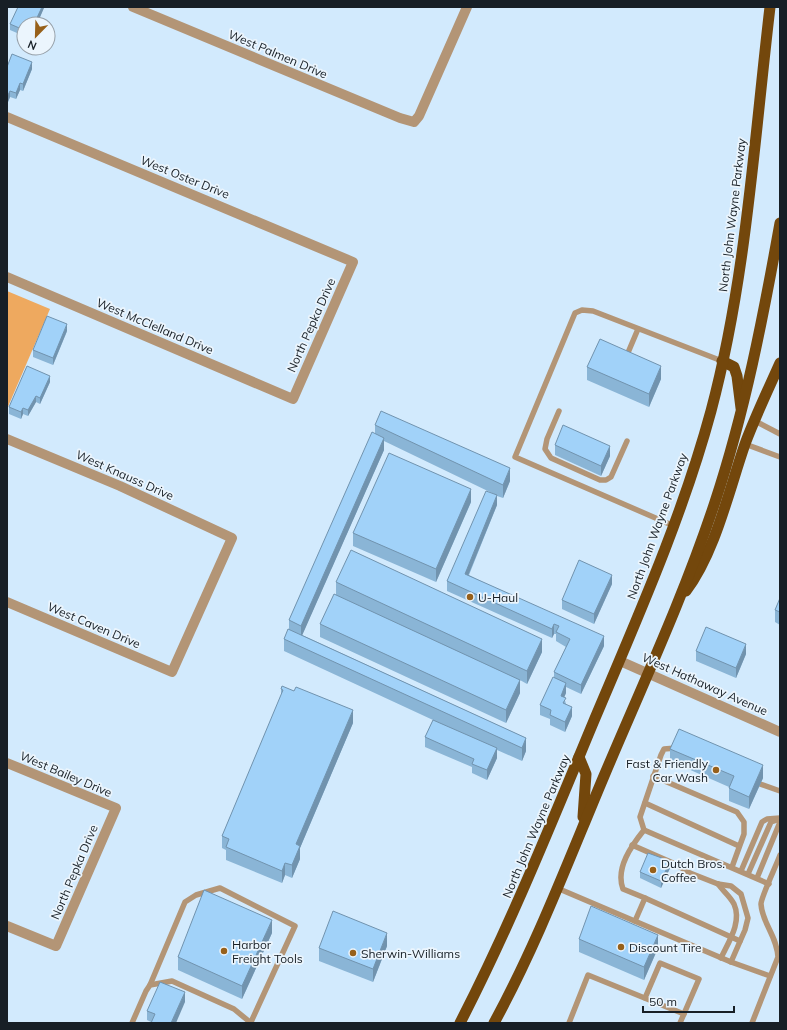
<svg xmlns="http://www.w3.org/2000/svg" width="787" height="1030" viewBox="0 0 787 1030" font-family="Mulish,sans-serif">
  <rect width="100%" height="100%" fill="#d2eafd"/>
  <!-- green -->
  <polygon fill="#eea95f" points="7,291 50,309 7,409"/>
  <g fill="none" stroke-linecap="round" stroke-linejoin="round">
    <!-- service -->
    <g stroke="#b39576" stroke-width="5.5">
      <polyline points="627,355 638,329"/>
      <polyline points="559,411 547,439 545,449 551,458 600,480 606,480 611,477 627,441"/>
      <polyline points="755,421 780,434"/>
      <polyline points="745,444 780,457"/>
      <polyline points="674,526 515,457 575,313 582,310 593,311 722,361"/>
      <polyline points="653,776 737,812 744,822 744,834 732,867"/>
      <polyline points="760,784 780,791"/>
      <polyline points="645,803 739,846"/>
      <polyline points="644,830 769,884"/>
      <polyline points="632,845 673,863 690,873 718,884 731,886 741,894 748,918 745,930 731,962"/>
      <polyline points="741,871 762,822 767,819 780,818"/>
      <polyline points="748,874 771,822 777,820"/>
      <polyline points="757,878 780,822"/>
      <path d="M718,884C723,891 730,896 734,904C742,922 729,941 721,958"/>
      <polyline points="557,888 731,962 770,976"/>
      <polyline points="645,898 740,941"/>
      <path d="M635,921L645,898L623,889C615,868 632,845 644,830L640,817L661,755L664,749L676,748"/>
      <polyline points="150,985 185,902 196,895 220,888 295,926 251,1022"/>
      <polyline points="645,998 660,963 699,979 680,1023"/>
      <polyline points="132,1023 146,991 150,985 172,981 234,1009 251,1023"/>
      <polyline points="569,1023 588,975 684,1014"/>
      <path d="M752,1023L778,957C777,936 762,923 761,904C761,897 777,864 780,855"/>
    </g>
    <!-- minor -->
    <g stroke="#b39576" stroke-width="10">
      <polyline points="133,7 400,118 414,122 419,116 467,7"/>
      <polyline points="7,117 353,262 293,399 7,277"/>
      <polyline points="7,439 120,486 232,538 172,672 7,602"/>
      <polyline points="620,661 780,732"/>
      <polyline points="7,763 116,808 56,946 7,926"/>
    </g>
    <!-- trunk -->
    <g stroke="#73470c" stroke-width="11">
      <polyline points="722,361 734,367 737,376 741,408"/>
      <path d="M686,591C715,553 729,490 745,444C755,417 768,390 780,363"/>
      <polyline points="579,757 586,774 583,817"/>
      <path d="M460,1023C510,926 551,824 593,723C636,621 682,518 711,411C746,280 754,142 770,7"/>
      <path d="M494,1023C537,944 569,859 604,776C642,686 684,596 715,502C745,411 763,318 780,223"/>
    </g>
  </g>
  <!-- wall -->
  <g fill="#8ab5d6">
    <polygon points="44,7 37,24 24,24 24,36 10,30 10,24"/>
    <polygon points="7,67 32,69 23,91 20,90 16,99 10,97 8,102 7,101"/>
    <polygon points="67,331 53,365 33,357 33,350"/>
    <polygon points="587,367 661,379 649,407 587,380"/>
    <polygon points="50,382 40,404 36,402 28,416 23,414 21,419 9,414 9,407"/>
    <polygon points="375,425 510,481 503,498 497,496 497,505 469,575 604,646 581,694 566,687 566,693 564,697 566,704 572,716 565,732 550,725 550,719 540,715 540,705 554,678 554,672 566,647 556,641 556,634 554,634 552,638 447,591 447,581 494,494 384,441 384,450 302,635 526,738 526,751 522,761 497,750 497,758 487,780 472,773 472,767 425,747 425,737 433,720 284,651 284,639 289,629 289,620 375,434"/>
    <polygon points="555,445 610,456 601,476 555,455"/>
    <polygon points="471,502 436,582 353,546 353,533"/>
    <polygon points="336,582 542,652 527,684 520,680 520,693 506,723 320,637 320,624 336,595"/>
    <polygon points="612,584 594,624 562,609 562,600"/>
    <polygon points="780,598 780,625 775,622 775,610"/>
    <polygon points="696,651 746,654 736,678 696,661"/>
    <polygon points="281,689 353,723 300,848 300,859 292,878 285,875 282,883 226,860 226,850 222,848 222,836 281,696"/>
    <polygon points="670,749 763,778 749,809 729,801 729,787 670,761"/>
    <polygon points="670,868 661,888 640,878 640,872"/>
    <polygon points="272,933 242,999 178,970 178,957"/>
    <polygon points="579,939 658,948 644,980 579,952"/>
    <polygon points="387,946 373,982 319,961 319,948"/>
    <polygon points="185,1002 151,1022 147,1020 147,1011"/>
  </g>
  <!-- shaded-wall -->
  <g fill="#7193ae">
    <polygon points="42,7 44,7 44,8 37,24 34,24"/>
    <polygon points="32,62 32,69 23,91 23,84"/>
    <polygon points="20,83 20,90 16,99 16,93"/>
    <polygon points="10,91 10,97 8,102 8,95"/>
    <polygon points="67,324 67,331 53,365 53,358"/>
    <polygon points="661,366 661,379 649,407 649,394"/>
    <polygon points="50,376 50,382 40,404 40,398"/>
    <polygon points="36,396 36,402 28,416 28,410"/>
    <polygon points="23,408 23,414 21,419 21,412"/>
    <polygon points="384,438 384,450 301,638 301,626"/>
    <polygon points="610,446 610,456 601,476 601,466"/>
    <polygon points="510,468 510,481 503,498 503,485"/>
    <polygon points="471,489 471,502 436,582 436,569"/>
    <polygon points="497,495 497,505 465,583 465,574"/>
    <polygon points="612,575 612,584 594,624 594,614"/>
    <polygon points="554,624 554,634 552,638 552,629"/>
    <polygon points="604,636 604,646 581,694 581,685"/>
    <polygon points="542,639 542,652 527,684 527,671"/>
    <polygon points="746,644 746,654 736,678 736,668"/>
    <polygon points="520,680 520,693 506,723 506,710"/>
    <polygon points="566,683 566,693 561,705 561,696"/>
    <polygon points="572,707 572,716 565,732 565,722"/>
    <polygon points="353,710 353,723 300,848 300,859 292,878 292,865 296,844"/>
    <polygon points="526,738 526,751 522,761 522,748"/>
    <polygon points="497,748 497,758 487,780 487,770"/>
    <polygon points="763,765 763,778 749,809 749,797"/>
    <polygon points="670,861 670,868 661,888 661,881"/>
    <polygon points="285,863 285,875 282,883 282,871"/>
    <polygon points="272,920 272,933 242,999 242,986"/>
    <polygon points="387,933 387,946 373,982 373,969"/>
    <polygon points="658,935 658,948 644,980 644,967"/>
    <polygon points="185,992 185,1002 176,1023 171,1023"/>
  </g>
  <!-- building -->
  <g fill="#a1d2f9" stroke="#7193ae">
    <polygon points="18,7 42,7 34,24 24,24 24,30 10,24"/>
    <polygon points="12,54 32,62 23,84 20,83 16,93 10,91 8,95 7,95 7,67"/>
    <polygon points="47,316 67,324 53,358 33,350"/>
    <polygon points="600,339 661,366 649,394 587,367"/>
    <polygon points="27,366 50,376 40,398 36,396 28,410 23,408 21,412 9,407"/>
    <polygon points="381,411 510,468 503,485 375,425"/>
    <polygon points="563,425 610,446 601,466 555,445"/>
    <polygon points="372,432 384,438 301,626 289,620"/>
    <polygon points="389,453 471,489 436,569 353,533"/>
    <polygon points="486,491 497,495 465,574 604,636 581,685 554,672 570,639 556,632 559,626 554,624 552,629 447,581"/>
    <polygon points="351,550 542,639 527,671 336,582"/>
    <polygon points="579,560 612,575 594,614 562,600"/>
    <polygon points="334,594 520,680 506,710 320,624"/>
    <polygon points="780,598 780,612 775,610"/>
    <polygon points="706,627 746,644 736,668 696,651"/>
    <polygon points="288,629 526,738 522,748 284,639"/>
    <polygon points="553,677 566,683 561,696 566,698 563,703 572,707 565,722 550,715 551,710 540,705"/>
    <polygon points="282,686 294,691 296,687 353,710 296,844 300,846 292,865 285,863 282,871 226,847 229,839 222,836 283,690 281,689"/>
    <polygon points="433,720 497,748 487,770 472,764 474,759 425,737"/>
    <polygon points="679,729 763,765 749,797 729,788 734,776 670,749"/>
    <polygon points="648,853 670,861 661,881 640,872"/>
    <polygon points="204,890 272,920 242,986 178,957"/>
    <polygon points="591,906 658,935 644,967 579,939"/>
    <polygon points="333,911 387,933 373,969 319,948"/>
    <polygon points="160,982 185,992 171,1023 151,1023 155,1014 147,1011"/>
  </g>
  <!-- markers -->
  <g fill="#97601a" stroke="#ebf5fd" stroke-width="1.5">
    <circle cx="470" cy="597" r="4"/>
    <circle cx="716" cy="770" r="4"/>
    <circle cx="653" cy="870" r="4"/>
    <circle cx="621" cy="947" r="4"/>
    <circle cx="224" cy="951" r="4"/>
    <circle cx="353" cy="953" r="4"/>
  </g>
  <g text-anchor="middle" dominant-baseline="central" stroke-width="3.5" stroke-linejoin="round" paint-order="stroke">
    <!-- street labels -->
    <g font-size="12" fill="#171f26" stroke="#ebf5fd">
      <text transform="translate(278 54) rotate(23)">West Palmen Drive</text>
      <text transform="translate(185 177) rotate(22)">West Oster Drive</text>
      <text transform="translate(732 215) rotate(-83)">North John Wayne Parkway</text>
      <text transform="translate(311 325) rotate(-66)">North Pepka Drive</text>
      <text transform="translate(155 326) rotate(23)">West McClelland Drive</text>
      <text transform="translate(125 475) rotate(24)">West Knauss Drive</text>
      <text transform="translate(657 526) rotate(-70)">North John Wayne Parkway</text>
      <text transform="translate(94 625) rotate(23)">West Caven Drive</text>
      <text transform="translate(705 684) rotate(24)">West Hathaway Avenue</text>
      <text transform="translate(66 774) rotate(23)">West Bailey Drive</text>
      <text transform="translate(536 826) rotate(-67)">North John Wayne Parkway</text>
      <text transform="translate(74 872) rotate(-67)">North Pepka Drive</text>
    </g>
    <!-- poi labels -->
    <g font-size="12" fill="#171f26" stroke="#ebf5fd" text-anchor="start">
      <text x="478" y="597">U-Haul</text>
      <text x="708" y="763" text-anchor="end">Fast &amp; Friendly<tspan x="708" dy="14">Car Wash</tspan></text>
      <text x="661" y="863">Dutch Bros.<tspan x="661" dy="14">Coffee</tspan></text>
      <text x="232" y="944">Harbor<tspan x="232" dy="14">Freight Tools</tspan></text>
      <text x="629" y="947">Discount Tire</text>
      <text x="361" y="953">Sherwin-Williams</text>
    </g>
  </g>
  <!-- border -->
  <rect width="787" height="1030" fill="none" stroke="#171f26" stroke-width="16"/>
  <!-- north arrow -->
  <g transform="translate(36 36) rotate(203)"><circle r="19" fill="#ebf5fd" stroke="#969fa7"/>
  <path d="M0-3L7 15L0 10L-7 15Z" fill="#97601a"/>
  <text y="-6" font-size="11" font-weight="bold" text-anchor="middle" fill="#171f26">N</text>
  </g>
  <!-- scale -->
  <path d="M643 1006v6h91v-6" fill="none" stroke="#171f26" stroke-width="2"/>
  <text x="649" y="1006" font-size="12" fill="#171f26" stroke="#ebf5fd" stroke-width="3" paint-order="stroke">50 m</text>
</svg>
